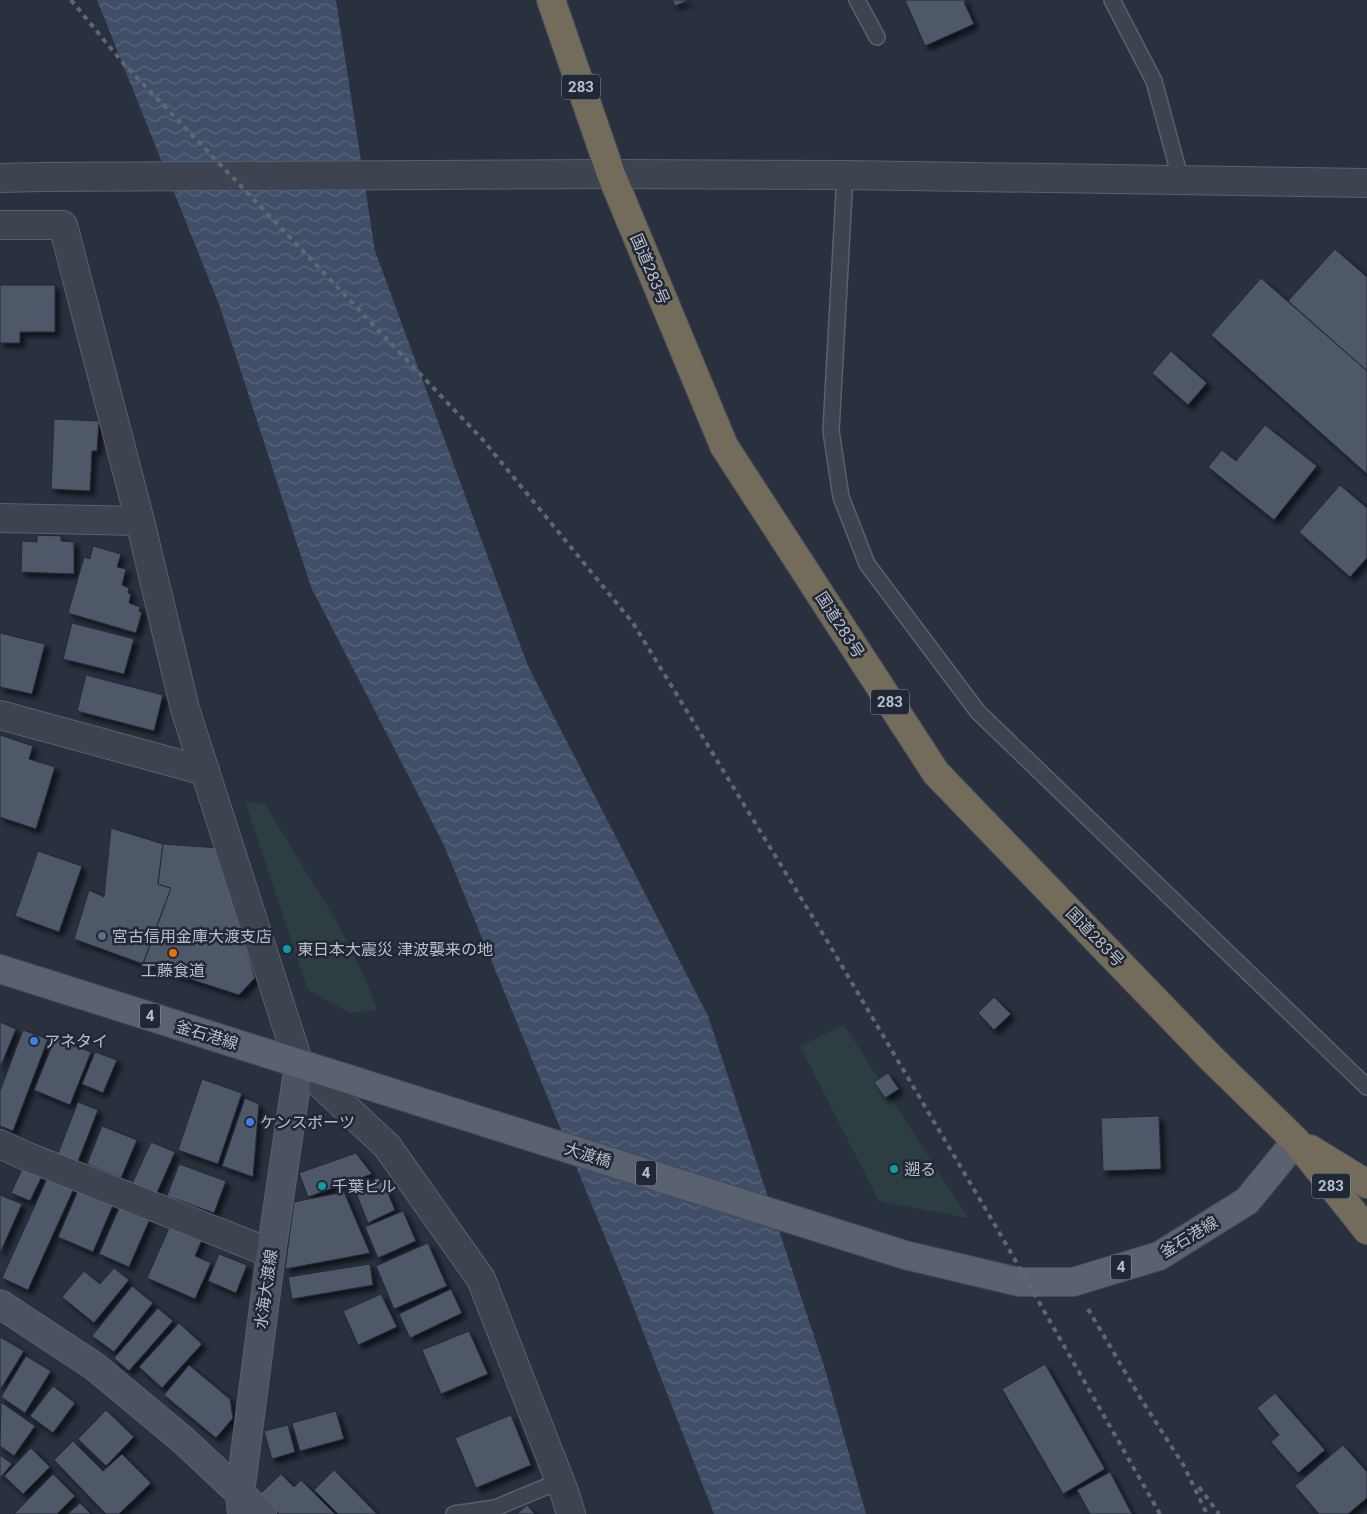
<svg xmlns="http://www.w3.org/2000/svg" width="1367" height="1514" viewBox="0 0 1367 1514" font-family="Roboto,'Noto Sans JP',sans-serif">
  <defs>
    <pattern id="water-waves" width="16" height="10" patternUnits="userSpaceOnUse" patternTransform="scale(1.25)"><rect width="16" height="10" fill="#404e67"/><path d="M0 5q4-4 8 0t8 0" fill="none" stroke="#5a667b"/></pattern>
    <filter id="shadow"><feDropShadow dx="4.5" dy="4.5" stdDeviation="2.5" flood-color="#0009"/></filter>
  </defs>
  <rect width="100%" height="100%" fill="#29313f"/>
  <!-- park -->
  <g fill="#2c3e41">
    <polygon points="245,801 265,804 338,924 365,978 377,1010 350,1013 308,990"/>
    <polygon points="844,1025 968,1218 879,1201 800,1046"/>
  </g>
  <!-- water -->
  <polygon fill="url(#water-waves)" points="97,0 336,0 375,251 528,666 708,1016 825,1369 866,1514 714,1514 626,1288 443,843 311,587 220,307"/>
  <!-- building -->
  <g fill="#4f5868" stroke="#232a36" filter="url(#shadow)">
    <polygon points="672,0 689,0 675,6"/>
    <polygon points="905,0 967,0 964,2 974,24 925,46"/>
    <polygon points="1335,249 1367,277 1367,371 1288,301"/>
    <polygon points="1261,278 1367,371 1367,474 1211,335"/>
    <polygon points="0,285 55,285 55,332 20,332 20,343 0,343"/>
    <polygon points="1171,351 1207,383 1188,405 1152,373"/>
    <polygon points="54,419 99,421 97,451 92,451 90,491 51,489"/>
    <polygon points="1265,425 1317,466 1274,520 1208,467 1222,450 1236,461"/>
    <polygon points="1340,485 1367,508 1367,558 1350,577 1299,532"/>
    <polygon points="37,535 61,536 61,541 74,542 74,574 21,572 22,541 37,542"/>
    <polygon points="93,546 121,554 117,567 126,569 122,585 129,588 128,593 131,594 129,603 140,607 139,611 142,612 136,633 68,613 84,557 90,559"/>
    <polygon points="72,623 134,639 124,674 63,659"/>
    <polygon points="0,633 45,644 32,694 0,687"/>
    <polygon points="86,675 163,695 154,731 77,711"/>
    <polygon points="0,735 33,746 29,759 55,767 36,829 0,817"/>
    <polygon points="111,828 163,844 158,884 171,888 143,964 74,939 89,890 104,897"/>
    <polygon points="163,844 219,848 255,978 239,995 143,964 171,888 158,884"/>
    <polygon points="38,851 82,866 59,932 15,916"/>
    <polygon points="994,997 1011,1014 994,1030 978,1013"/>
    <polygon points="0,1022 16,1029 0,1068"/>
    <polygon points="23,1030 48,1039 13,1131 0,1126 0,1091"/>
    <polygon points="55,1038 91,1052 70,1105 34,1090"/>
    <polygon points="95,1052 117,1060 103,1093 82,1084"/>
    <polygon points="888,1073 899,1089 885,1098 874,1082"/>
    <polygon points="202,1079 242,1093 218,1164 178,1150"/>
    <polygon points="245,1098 259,1104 253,1177 222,1166"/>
    <polygon points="78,1102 98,1110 77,1164 57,1156"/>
    <polygon points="1159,1116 1161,1169 1103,1171 1101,1118"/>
    <polygon points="102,1126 137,1140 121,1178 87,1164"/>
    <polygon points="151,1142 175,1152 156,1195 132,1184"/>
    <polygon points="356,1153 372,1174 308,1197 299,1173"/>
    <polygon points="179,1164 226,1181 214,1213 167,1196"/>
    <polygon points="24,1165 43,1174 30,1201 11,1193"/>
    <polygon points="50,1172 76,1184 28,1290 2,1278"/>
    <polygon points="383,1181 395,1210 368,1223 356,1193"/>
    <polygon points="79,1188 114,1203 93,1252 58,1237"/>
    <polygon points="344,1192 370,1253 285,1269 294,1202"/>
    <polygon points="0,1195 22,1204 0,1253"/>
    <polygon points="120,1206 150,1219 129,1267 99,1254"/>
    <polygon points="403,1211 416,1241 378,1258 365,1227"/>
    <polygon points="173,1219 205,1233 195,1256 211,1263 195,1299 147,1278"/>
    <polygon points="428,1243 447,1286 394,1309 376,1266"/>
    <polygon points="219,1254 247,1265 236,1293 208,1281"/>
    <polygon points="370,1264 373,1285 292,1299 288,1277"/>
    <polygon points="114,1268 129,1280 94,1323 62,1297 84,1271 100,1284"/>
    <polygon points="132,1286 153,1303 114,1352 92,1336"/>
    <polygon points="451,1289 462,1313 410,1338 399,1314"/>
    <polygon points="381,1294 397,1327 358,1345 343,1311"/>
    <polygon points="158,1308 173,1321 129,1371 114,1358"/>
    <polygon points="179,1323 202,1344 162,1388 139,1367"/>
    <polygon points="469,1331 488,1374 441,1394 422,1350"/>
    <polygon points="0,1337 24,1351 0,1390"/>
    <polygon points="26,1356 51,1371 25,1413 1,1397"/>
    <polygon points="1045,1364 1105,1469 1063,1494 1002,1389"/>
    <polygon points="189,1365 230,1399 233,1418 216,1438 164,1395"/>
    <polygon points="53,1386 75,1403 53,1433 30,1416"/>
    <polygon points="1275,1393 1325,1450 1298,1473 1271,1442 1279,1435 1257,1408"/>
    <polygon points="1,1402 35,1426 14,1456 0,1446"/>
    <polygon points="106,1410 134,1437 106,1466 78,1439"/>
    <polygon points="336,1411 344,1439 300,1451 292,1423"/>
    <polygon points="511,1415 531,1465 476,1488 455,1438"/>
    <polygon points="288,1425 295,1452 272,1459 264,1431"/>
    <polygon points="73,1441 103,1471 122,1454 151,1483 119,1514 106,1514 54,1460"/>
    <polygon points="1343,1445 1367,1472 1367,1498 1348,1514 1319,1514 1295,1486"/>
    <polygon points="31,1448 50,1467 23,1494 4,1476"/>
    <polygon points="0,1455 12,1464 0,1478"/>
    <polygon points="334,1470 377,1514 338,1514 314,1490"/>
    <polygon points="1110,1472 1132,1514 1090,1514 1077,1490"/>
    <polygon points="53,1474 75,1496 57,1514 14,1514"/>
    <polygon points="281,1474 294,1487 301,1480 335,1514 279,1514 260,1494"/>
    <polygon points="80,1503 91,1514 68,1514"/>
    <polygon points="527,1505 535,1514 517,1514"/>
  </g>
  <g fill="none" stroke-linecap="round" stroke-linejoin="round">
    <!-- lane casing -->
    <g stroke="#5a616d" stroke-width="18">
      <g id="lane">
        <polyline points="857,0 877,37"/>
        <polyline points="1112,0 1154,81 1181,181"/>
        <polyline points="845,175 831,431 841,497 867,564 978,712 1367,1087"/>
        <polyline points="454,1514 495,1508 560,1481"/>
      </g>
    </g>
    <!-- street casing -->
    <g stroke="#5a616d" stroke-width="30">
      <g id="street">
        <polyline points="0,178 42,177 611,174 845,175 1367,183"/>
        <polyline points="0,225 63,225 140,521 185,709 299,1064 387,1146 481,1279 565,1494 571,1514"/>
        <polyline points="0,518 140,521"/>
        <polyline points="0,715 205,771"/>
        <polyline points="0,1144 28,1157 271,1253"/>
      </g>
    </g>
    <!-- secondary casing -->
    <g stroke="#5a616d" stroke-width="30">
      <g id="secondary">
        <polyline points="0,1304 94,1366 183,1440 262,1514"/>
        <polyline points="242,1514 240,1493 271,1253 299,1064"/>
      </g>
    </g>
    <!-- primary casing -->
    <g stroke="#464c58" stroke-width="30">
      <polyline id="primary" points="0,969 905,1255 1019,1282 1073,1282 1159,1256 1247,1201 1296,1141"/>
    </g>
    <!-- highway casing -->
    <g stroke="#474e5a" stroke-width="30">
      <g id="highway">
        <polyline points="551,0 611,174 724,446 936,773 1211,1058 1296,1141 1367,1230"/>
        <polyline points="1310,1149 1367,1184"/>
      </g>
    </g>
    <!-- lane -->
    <use href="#lane" stroke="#3d434f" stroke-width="15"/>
    <!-- street -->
    <use href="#street" stroke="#3d434f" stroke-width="28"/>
    <!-- secondary -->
    <use href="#secondary" stroke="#4b5262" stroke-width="28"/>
    <!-- primary -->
    <use href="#primary" stroke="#5b626f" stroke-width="28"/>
    <!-- highway -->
    <use href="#highway" stroke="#746c5a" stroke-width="28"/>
    <!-- rail -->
    <g stroke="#5f6776" stroke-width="4" stroke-dasharray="5 5" stroke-linecap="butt">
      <polyline points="71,0 123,63 281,228 483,440 633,623 823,934 995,1225 1160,1514"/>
      <polyline points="1088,1309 1141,1399 1184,1466 1207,1514"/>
      <polyline points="1199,1487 1219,1514"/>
    </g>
  </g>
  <!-- markers -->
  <circle fill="#5c6f8a" stroke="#212835" stroke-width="2" cx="102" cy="936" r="5"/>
  <g fill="#0f9aa8" stroke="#212835" stroke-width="2">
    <circle cx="287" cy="949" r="5"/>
    <circle cx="894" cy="1169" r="5"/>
    <circle cx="322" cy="1186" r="5"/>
  </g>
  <circle fill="#e8710a" stroke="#212835" stroke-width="2" cx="173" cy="953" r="5"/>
  <g fill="#3f7fe0" stroke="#212835" stroke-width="2">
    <circle cx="34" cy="1041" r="5"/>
    <circle cx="250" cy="1122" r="5"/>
  </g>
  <g text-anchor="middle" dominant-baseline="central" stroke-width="5" stroke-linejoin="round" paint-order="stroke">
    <!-- shield labels -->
    <g fill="#212835" stroke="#8b929d" stroke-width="1">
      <rect x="562" y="74.5" width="38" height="25" rx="4"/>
      <rect x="871" y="689.5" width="38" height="25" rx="4"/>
      <rect x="140" y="1003.5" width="20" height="25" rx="4"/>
      <rect x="636" y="1160.5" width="20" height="25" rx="4"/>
      <rect x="1312" y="1173.5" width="38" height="25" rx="4"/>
      <rect x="1111" y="1254.5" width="20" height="25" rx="4"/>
    </g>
    <g font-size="15" font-weight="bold" fill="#b9bfca">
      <text x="581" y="87">283</text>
      <text x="890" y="702">283</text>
      <text x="150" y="1016">4</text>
      <text x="646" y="1173">4</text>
      <text x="1331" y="1186">283</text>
      <text x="1121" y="1267">4</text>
    </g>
    <!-- street labels -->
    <g font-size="16" fill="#b9bfca" stroke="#212835">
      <text transform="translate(650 269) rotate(67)">国道283号</text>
      <text transform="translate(840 625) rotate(57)">国道283号</text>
      <text transform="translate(1095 937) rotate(46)">国道283号</text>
      <text transform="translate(207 1035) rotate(17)">釜石港線</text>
      <text transform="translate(588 1155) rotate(17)">大渡橋</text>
      <text transform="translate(1189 1237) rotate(-31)">釜石港線</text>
      <text transform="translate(266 1289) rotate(-82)">水海大渡線</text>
    </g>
    <!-- poi labels -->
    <g font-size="16" fill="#b9bfca" stroke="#212835" text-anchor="start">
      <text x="112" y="936">宮古信用金庫大渡支店</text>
      <text x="297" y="949">東日本大震災 津波襲来の地</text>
      <text x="173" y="970" text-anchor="middle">工藤食道</text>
      <text x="44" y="1041">アネタイ</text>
      <text x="260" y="1122">ケンスポーツ</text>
      <text x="904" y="1169">遡る</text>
      <text x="332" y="1186">千葉ビル</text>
    </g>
  </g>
</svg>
